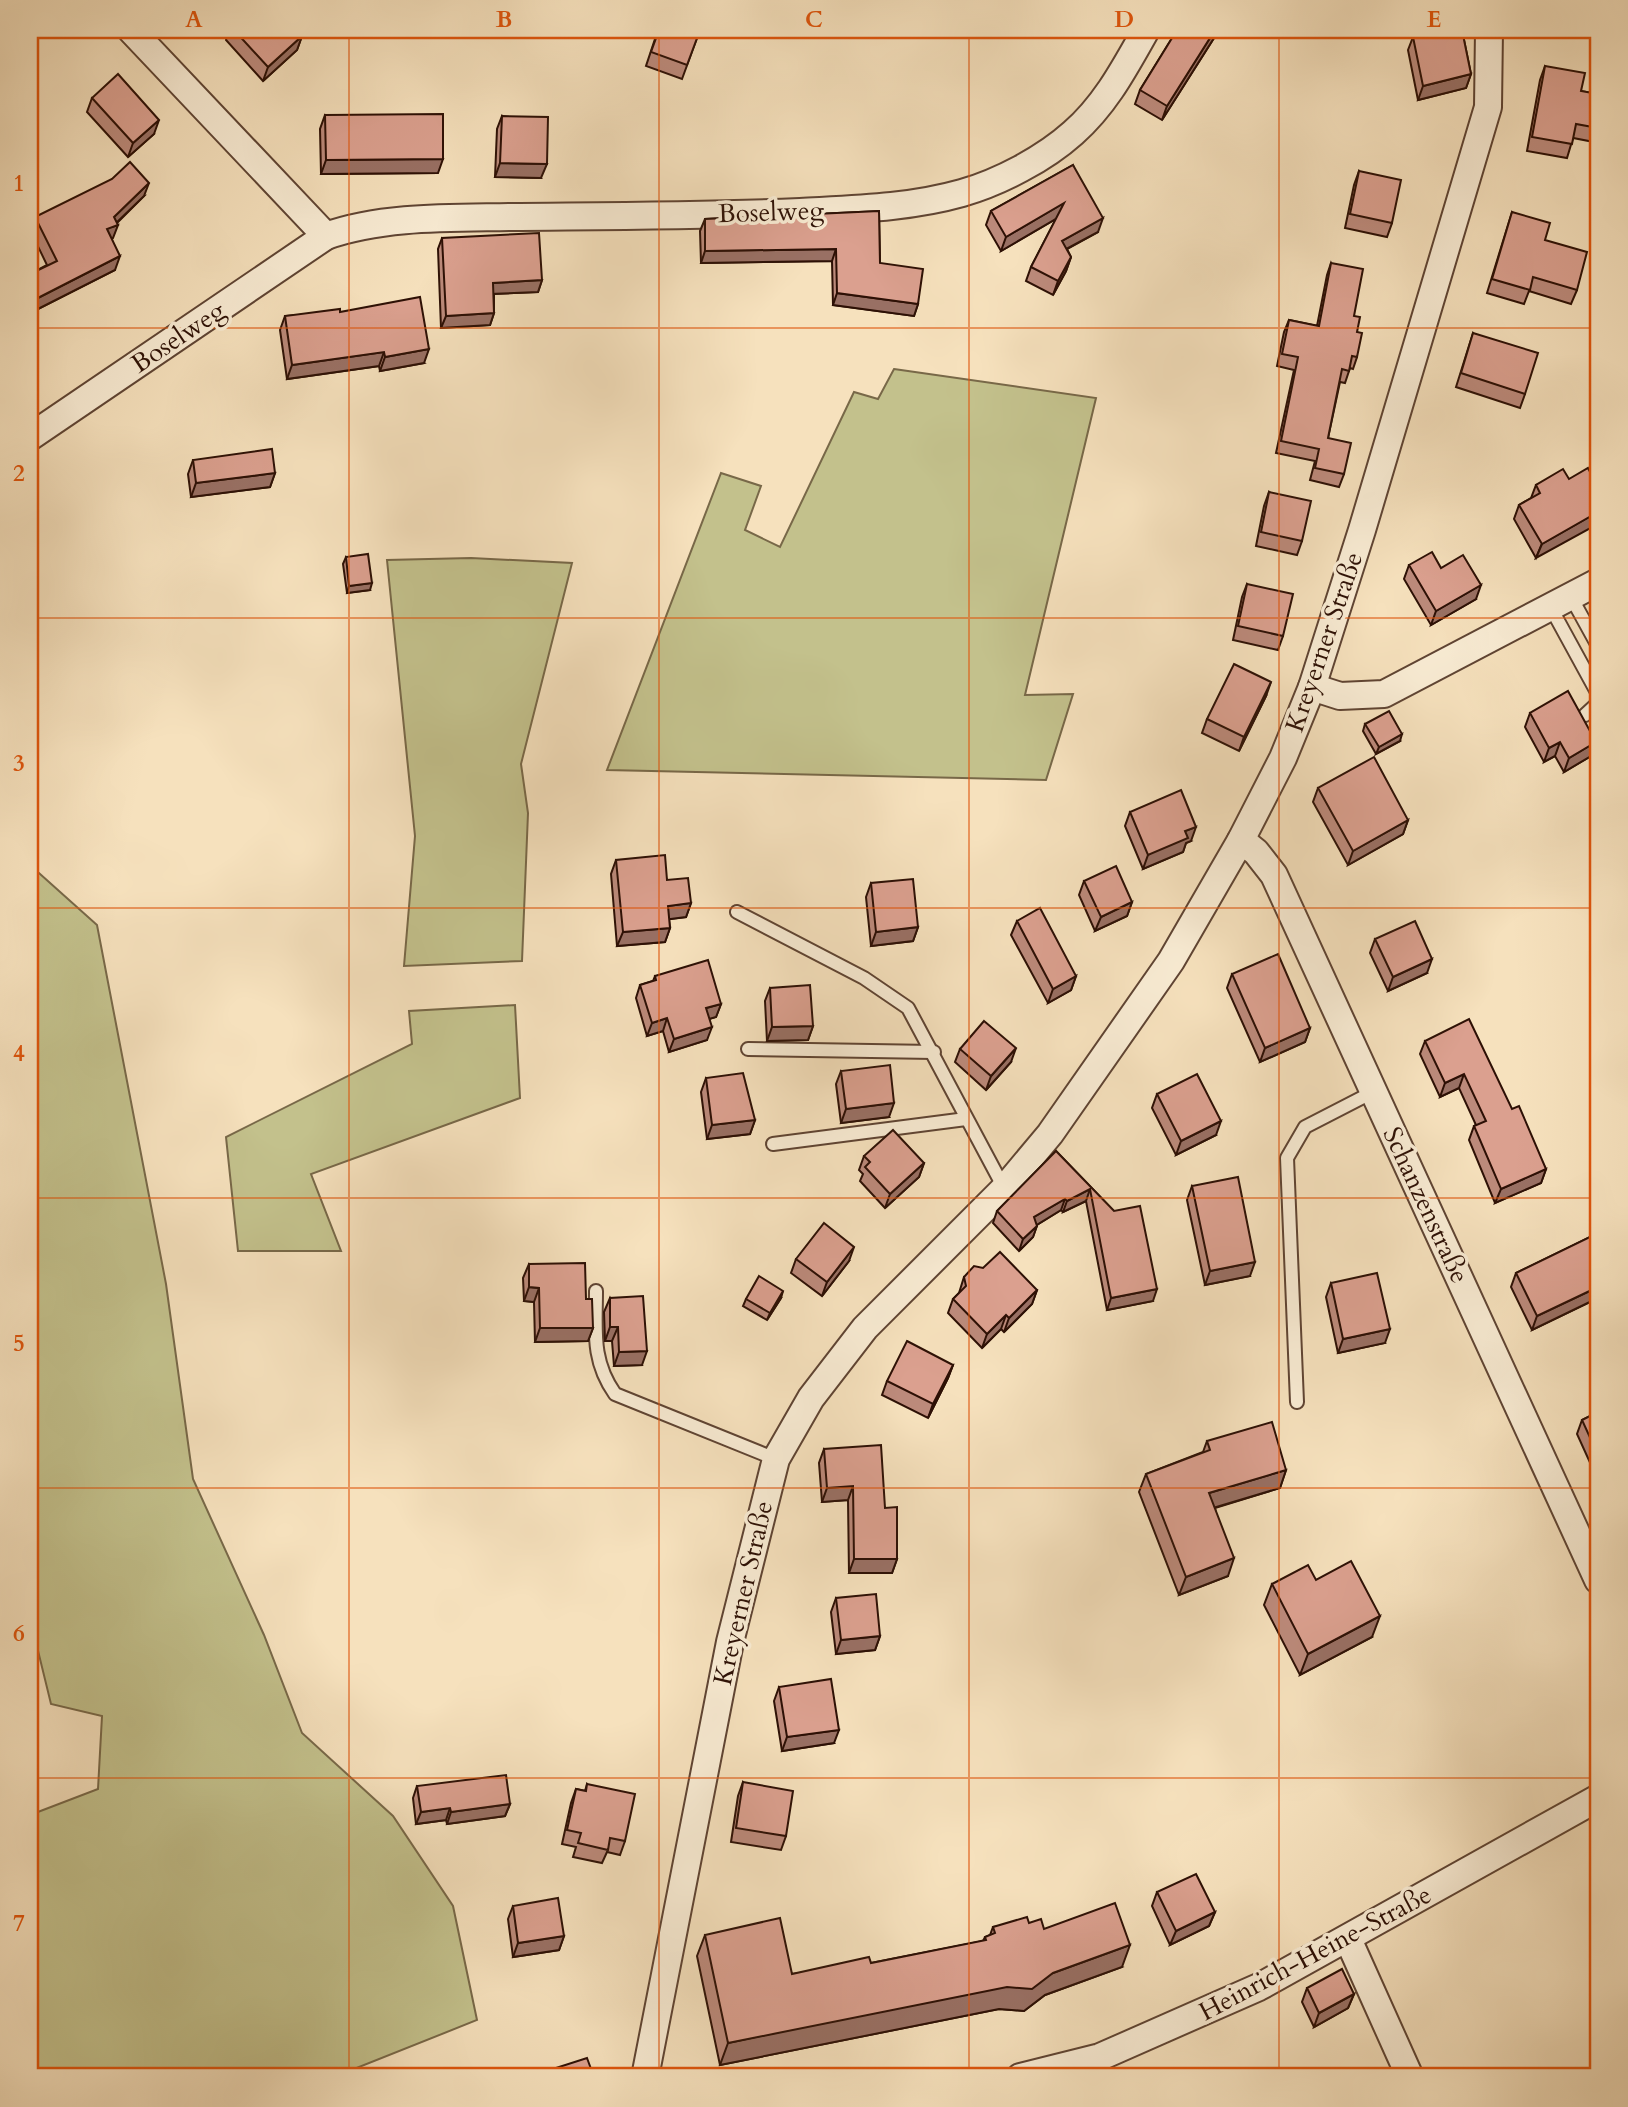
<svg xmlns="http://www.w3.org/2000/svg" width="1628" height="2107" viewBox="0 0 1628 2107" font-family="Cardo,serif">
  <rect width="100%" height="100%" fill="#f6e1bd"/>
  <filter id="stains"><feTurbulence type="fractalNoise" baseFrequency=".00286" numOctaves="4"/><feColorMatrix values="0 0 0 0 .2 0 0 0 0 .09 0 0 0 0 .02 0 0 0 .5 -.17"/></filter>
  <radialGradient id="worn" r=".72"><stop offset=".6" stop-color="#630" stop-opacity="0"/><stop offset="1" stop-color="#630" stop-opacity=".3"/></radialGradient>
  <!-- green -->
  <g fill="#c3c18c" stroke="#786848" stroke-width="2">
    <polygon points="894,369 1096,398 1025,695 1073,694 1046,780 607,770 721,473 761,486 745,530 780,547 854,392 878,399"/>
    <polygon points="471,558 572,563 521,764 528,813 522,961 404,966 415,836 387,560"/>
    <polygon points="30,865 97,925 166,1284 193,1479 264,1635 302,1733 393,1816 453,1906 477,2020 334,2077 30,2077 30,1815 98,1789 102,1716 51,1704 30,1618 30,1416 37,1281 30,1268"/>
    <polygon points="515,1005 520,1098 311,1174 341,1251 238,1251 226,1137 412,1044 409,1011"/>
  </g>
  <g fill="none" stroke-linecap="round" stroke-linejoin="round">
    <!-- service casing -->
    <g stroke="#5f4433" stroke-width="16">
      <g id="service">
        <polyline points="1571,597 1598,646"/>
        <polyline points="1551,608 1598,694"/>
        <polyline points="1585,715 1598,703"/>
        <polyline points="737,912 864,978 908,1008 1004,1188"/>
        <polyline points="748,1049 934,1052"/>
        <polyline points="773,1144 966,1119"/>
        <path d="M596,1291C596,1330 591,1360 615,1394L776,1459"/>
        <polyline points="1297,1402 1287,1158 1305,1127 1373,1092"/>
      </g>
    </g>
    <!-- minor casing -->
    <g stroke="#5f4433" stroke-width="30">
      <g id="minor">
        <polyline points="131,30 326,236"/>
        <path d="M30,437L326,236C382,216 450,218 509,217C606,216 703,216 800,212C855,209 909,208 962,193C1000,182 1044,159 1073,133C1106,104 1125,67 1146,30"/>
        <polyline points="1312,687 1340,696 1384,694 1598,582"/>
        <polyline points="1241,840 1256,852 1274,875 1598,1580"/>
        <polyline points="1348,1939 1410,2077"/>
        <polyline points="645,2077 730,1642 776,1459 811,1398 865,1328 1004,1189 1050,1134 1171,961 1241,840 1283,758 1312,687 1362,530 1488,107 1489,30"/>
        <polyline points="1020,2077 1100,2057 1259,1987 1598,1798"/>
      </g>
    </g>
    <!-- service -->
    <use href="#service" stroke="#f9ecd4" stroke-width="12"/>
    <!-- minor -->
    <use href="#minor" stroke="#f9ecd4" stroke-width="26"/>
  </g>
  <!-- wall -->
  <g fill="#bc8a7b" stroke="#2d1005" stroke-width="2">
    <polygon points="229,30 296,30 302,36 297,50 263,81 226,40"/>
    <polygon points="658,30 700,30 682,79 646,66"/>
    <polygon points="1177,30 1217,30 1214,38 1162,120 1135,104 1140,90"/>
    <polygon points="1413,30 1462,30 1471,74 1466,88 1418,100 1408,50 1413,37 1415,36"/>
    <polygon points="1545,66 1581,91 1598,94 1598,130 1594,142 1573,138 1567,158 1527,151 1540,80"/>
    <polygon points="92,98 154,134 128,157 87,112"/>
    <polygon points="325,115 438,173 321,174 320,129"/>
    <polygon points="502,116 541,178 495,177 497,129"/>
    <polygon points="1073,165 1098,232 1067,249 1071,257 1066,271 1053,295 1026,281 1031,267 1056,219 1001,251 986,225 991,211"/>
    <polygon points="1359,171 1392,223 1387,237 1345,228 1354,185"/>
    <polygon points="144,196 117,223 112,239 115,270 30,313 30,274 47,265 30,230 35,217"/>
    <polygon points="879,211 880,263 918,304 914,316 833,305 832,261 701,263 700,231 705,219"/>
    <polygon points="1512,212 1545,240 1577,290 1571,304 1529,291 1524,304 1487,293"/>
    <polygon points="442,238 542,280 538,292 494,294 494,313 490,325 441,328 438,249"/>
    <polygon points="1331,263 1354,316 1357,332 1357,357 1353,369 1350,368 1345,383 1340,382 1328,438 1344,474 1339,487 1310,480 1315,461 1276,453 1294,370 1277,366 1284,332 1289,320 1317,326 1327,275"/>
    <polygon points="340,312 424,363 380,371 379,366 287,379 280,330 285,316"/>
    <polygon points="1473,333 1525,394 1520,408 1456,387"/>
    <polygon points="193,460 275,473 270,487 191,497 188,474"/>
    <polygon points="1569,479 1536,558 1514,519 1519,505 1531,498 1536,485"/>
    <polygon points="1269,492 1302,541 1297,555 1256,546 1264,506"/>
    <polygon points="346,557 370,590 347,593 343,564"/>
    <polygon points="1409,565 1441,568 1476,599 1431,625 1404,579"/>
    <polygon points="1247,584 1283,636 1278,650 1233,640 1242,597"/>
    <polygon points="1266,696 1239,751 1202,733 1207,719"/>
    <polygon points="1530,713 1596,742 1591,756 1564,772 1555,756 1544,762 1525,727"/>
    <polygon points="1365,724 1400,741 1376,754 1363,731"/>
    <polygon points="1318,788 1408,820 1403,834 1348,865 1313,802"/>
    <polygon points="1130,812 1191,841 1186,843 1183,852 1143,869 1125,826"/>
    <polygon points="616,860 667,880 691,903 686,917 669,919 670,928 665,942 617,946 611,874"/>
    <polygon points="1084,881 1132,902 1127,916 1095,931 1079,895"/>
    <polygon points="871,883 918,927 913,941 871,946 866,897"/>
    <polygon points="1017,921 1076,976 1071,990 1048,1003 1011,935"/>
    <polygon points="1375,939 1427,973 1388,991 1370,953"/>
    <polygon points="1232,974 1310,1028 1305,1042 1260,1062 1227,988"/>
    <polygon points="655,976 721,1004 716,1017 709,1019 707,1040 669,1052 663,1031 647,1036 636,998 640,985 653,981"/>
    <polygon points="770,988 813,1026 808,1040 767,1041 765,1001"/>
    <polygon points="1425,1041 1512,1109 1546,1169 1541,1183 1495,1203 1469,1140 1474,1126 1476,1125 1459,1088 1440,1097 1420,1054"/>
    <polygon points="960,1049 1011,1062 986,1090 955,1062"/>
    <polygon points="841,1071 889,1117 841,1123 836,1084"/>
    <polygon points="706,1078 755,1120 750,1134 707,1139 701,1092"/>
    <polygon points="1157,1094 1216,1135 1176,1155 1152,1108"/>
    <polygon points="1056,1151 1114,1211 1153,1301 1107,1310 1086,1201 1063,1212 1061,1210 1037,1225 1033,1237 1019,1251 993,1223 997,1211"/>
    <polygon points="864,1156 924,1163 919,1177 885,1208 860,1181 863,1174 859,1170"/>
    <polygon points="1192,1186 1250,1276 1205,1285 1187,1200"/>
    <polygon points="1598,1233 1598,1298 1532,1330 1511,1287 1516,1273"/>
    <polygon points="796,1259 849,1261 822,1296 791,1273"/>
    <polygon points="529,1264 593,1328 588,1341 535,1342 534,1302 524,1301 523,1278"/>
    <polygon points="964,1277 1037,1290 1032,1304 1004,1332 1001,1329 982,1348 948,1313 953,1299 959,1293"/>
    <polygon points="1331,1283 1385,1343 1338,1353 1326,1297"/>
    <polygon points="610,1298 642,1365 614,1366 612,1341 605,1341 604,1312"/>
    <polygon points="781,1298 767,1320 743,1306 746,1299"/>
    <polygon points="953,1365 948,1378 928,1418 882,1395 887,1381"/>
    <polygon points="1598,1412 1598,1477 1597,1478 1577,1434 1582,1420"/>
    <polygon points="1207,1441 1286,1470 1280,1488 1215,1508 1228,1576 1179,1595 1139,1492 1146,1474 1203,1452"/>
    <polygon points="824,1449 885,1508 897,1559 892,1573 849,1573 848,1500 822,1502 819,1463"/>
    <polygon points="1272,1584 1372,1637 1300,1675 1264,1605"/>
    <polygon points="836,1598 880,1636 875,1650 836,1654 831,1612"/>
    <polygon points="779,1687 834,1743 782,1751 774,1701"/>
    <polygon points="743,1782 786,1836 781,1850 731,1842 738,1796"/>
    <polygon points="587,1784 625,1841 620,1855 607,1852 602,1863 573,1857 576,1847 562,1844 571,1803 576,1789 585,1791"/>
    <polygon points="417,1786 510,1804 505,1816 447,1824 446,1820 416,1824 413,1798"/>
    <polygon points="1157,1892 1215,1912 1209,1926 1170,1945 1152,1906"/>
    <polygon points="513,1906 564,1936 559,1950 513,1957 508,1919"/>
    <polygon points="1029,1923 1122,1967 1045,1995 1024,2011 999,2009 720,2065 697,1956 705,1935 792,1974 871,1963 983,1941 985,1937 990,1935 993,1927"/>
    <polygon points="1307,1988 1354,1994 1348,2008 1314,2027 1302,2002"/>
  </g>
  <!-- shaded-wall -->
  <g fill="#997064" stroke="#2d1005" stroke-width="2">
    <polygon points="1215,30 1217,30 1214,38 1162,120 1167,106"/>
    <polygon points="302,36 297,50 263,81 268,67"/>
    <polygon points="1471,74 1466,88 1418,100 1423,86"/>
    <polygon points="159,120 154,134 128,157 133,143"/>
    <polygon points="443,159 438,173 321,174 326,160"/>
    <polygon points="500,163 547,164 541,178 495,177"/>
    <polygon points="149,183 144,196 112,227 118,225 113,238 102,243 107,229 114,217"/>
    <polygon points="37,199 32,212 30,213 30,201"/>
    <polygon points="1064,203 1059,217 1001,251 1006,237"/>
    <polygon points="1103,218 1098,232 1057,254 1062,241"/>
    <polygon points="836,249 832,261 701,263 705,251"/>
    <polygon points="120,256 115,270 30,313 30,302"/>
    <polygon points="1071,257 1066,271 1053,295 1058,281"/>
    <polygon points="542,280 538,292 489,294 493,283"/>
    <polygon points="837,293 918,304 914,316 833,305"/>
    <polygon points="494,313 490,325 441,328 446,316"/>
    <polygon points="429,349 424,363 380,371 385,357"/>
    <polygon points="384,352 379,366 287,379 292,365"/>
    <polygon points="275,473 270,487 191,497 196,483"/>
    <polygon points="1598,512 1598,524 1536,558 1542,544"/>
    <polygon points="372,583 370,590 347,593 349,586"/>
    <polygon points="1481,585 1476,599 1431,625 1436,611"/>
    <polygon points="1271,682 1266,696 1239,751 1244,737"/>
    <polygon points="1402,734 1400,741 1376,754 1379,747"/>
    <polygon points="1560,742 1555,756 1544,762 1549,748"/>
    <polygon points="1596,742 1591,756 1564,772 1569,758"/>
    <polygon points="1408,820 1403,834 1348,865 1353,851"/>
    <polygon points="1196,827 1191,841 1186,843 1183,852 1143,869 1148,855 1185,831"/>
    <polygon points="1132,902 1127,916 1095,931 1101,917"/>
    <polygon points="691,903 686,917 663,920 668,906"/>
    <polygon points="918,927 913,941 871,946 876,932"/>
    <polygon points="670,928 665,942 617,946 623,932"/>
    <polygon points="1432,959 1427,973 1388,991 1393,977"/>
    <polygon points="1076,976 1071,990 1048,1003 1053,989"/>
    <polygon points="721,1004 716,1017 702,1021 706,1008"/>
    <polygon points="667,1018 663,1031 647,1036 652,1023"/>
    <polygon points="813,1026 808,1040 767,1041 772,1027"/>
    <polygon points="712,1027 707,1040 669,1052 674,1039"/>
    <polygon points="1310,1028 1305,1042 1260,1062 1265,1048"/>
    <polygon points="1016,1048 1011,1062 986,1090 991,1076"/>
    <polygon points="1464,1074 1459,1088 1440,1097 1445,1083"/>
    <polygon points="894,1103 889,1117 841,1123 846,1109"/>
    <polygon points="755,1120 750,1134 707,1139 712,1125"/>
    <polygon points="1221,1121 1216,1135 1176,1155 1181,1141"/>
    <polygon points="924,1163 919,1177 885,1208 890,1194"/>
    <polygon points="1546,1169 1541,1183 1495,1203 1501,1189"/>
    <polygon points="1090,1189 1086,1201 1063,1212 1067,1201"/>
    <polygon points="1065,1199 1061,1210 1030,1229 1034,1217"/>
    <polygon points="1037,1226 1033,1237 1019,1251 1023,1239"/>
    <polygon points="854,1247 849,1261 822,1296 827,1282"/>
    <polygon points="1255,1262 1250,1276 1205,1285 1210,1271"/>
    <polygon points="529,1287 539,1288 534,1302 524,1301"/>
    <polygon points="1598,1287 1598,1298 1532,1330 1537,1316"/>
    <polygon points="1157,1289 1153,1301 1107,1310 1111,1298"/>
    <polygon points="1037,1290 1032,1304 1004,1332 1009,1318"/>
    <polygon points="783,1291 781,1298 767,1320 770,1313"/>
    <polygon points="1006,1315 1001,1329 982,1348 987,1334"/>
    <polygon points="610,1327 618,1327 612,1341 605,1341"/>
    <polygon points="540,1328 593,1328 588,1341 535,1342"/>
    <polygon points="1390,1329 1385,1343 1338,1353 1343,1339"/>
    <polygon points="647,1351 642,1365 614,1366 619,1352"/>
    <polygon points="953,1365 948,1378 928,1418 933,1404"/>
    <polygon points="1286,1470 1280,1488 1203,1511 1209,1493"/>
    <polygon points="853,1486 848,1500 822,1502 827,1488"/>
    <polygon points="1234,1558 1228,1576 1179,1595 1186,1577"/>
    <polygon points="854,1559 897,1559 892,1573 849,1573"/>
    <polygon points="1380,1616 1372,1637 1300,1675 1308,1654"/>
    <polygon points="880,1636 875,1650 836,1654 841,1640"/>
    <polygon points="839,1730 834,1743 782,1751 787,1737"/>
    <polygon points="510,1804 505,1816 447,1824 451,1812"/>
    <polygon points="450,1808 446,1820 416,1824 421,1812"/>
    <polygon points="1215,1912 1209,1926 1170,1945 1176,1931"/>
    <polygon points="564,1936 559,1950 513,1957 518,1943"/>
    <polygon points="1130,1945 1122,1967 1045,1995 1024,2011 999,2009 720,2065 728,2043 1053,1973"/>
    <polygon points="1354,1994 1348,2008 1314,2027 1319,2013"/>
  </g>
  <!-- building -->
  <g fill="#dba08f" stroke="#2d1005" stroke-width="2">
    <polygon points="234,30 296,30 302,36 268,67"/>
    <polygon points="659,30 700,30 687,65 651,52"/>
    <polygon points="1177,30 1215,30 1167,106 1140,90"/>
    <polygon points="1421,30 1462,30 1471,74 1423,86 1413,37 1422,35"/>
    <polygon points="1545,66 1585,73 1581,91 1598,94 1598,128 1576,124 1572,144 1532,137"/>
    <polygon points="118,74 159,120 133,143 92,98"/>
    <polygon points="443,114 443,159 326,160 325,115"/>
    <polygon points="502,116 548,117 547,164 500,163"/>
    <polygon points="130,162 149,183 114,217 118,225 107,229 120,256 30,302 30,274 57,261 35,217 112,179"/>
    <polygon points="1073,165 1103,218 1062,241 1071,257 1058,281 1031,267 1064,203 1006,237 991,211"/>
    <polygon points="1359,171 1401,180 1392,223 1350,214"/>
    <polygon points="30,175 37,199 30,201"/>
    <polygon points="879,211 880,263 923,269 918,304 837,293 836,249 705,251 705,219"/>
    <polygon points="1512,212 1550,223 1545,240 1587,252 1577,290 1533,277 1530,290 1492,279"/>
    <polygon points="539,233 542,280 493,283 494,313 446,316 442,238"/>
    <polygon points="1331,263 1363,269 1354,316 1360,317 1357,332 1362,333 1357,357 1352,356 1349,371 1342,369 1328,438 1351,443 1344,474 1315,468 1319,449 1281,441 1298,357 1282,354 1289,320 1319,326"/>
    <polygon points="420,297 429,349 385,357 384,352 292,365 285,316 340,309 340,312"/>
    <polygon points="1473,333 1538,353 1525,394 1461,373"/>
    <polygon points="272,449 275,473 196,483 193,460"/>
    <polygon points="1588,468 1598,487 1598,512 1542,544 1519,505 1540,493 1536,485 1563,469 1569,479"/>
    <polygon points="1269,492 1311,501 1302,541 1261,532"/>
    <polygon points="1432,552 1441,568 1463,555 1481,585 1436,611 1409,565"/>
    <polygon points="368,554 372,583 349,586 346,557"/>
    <polygon points="1247,584 1293,594 1283,636 1238,626"/>
    <polygon points="1234,664 1271,682 1244,737 1207,719"/>
    <polygon points="1568,691 1596,742 1569,758 1560,742 1549,748 1530,713"/>
    <polygon points="1389,711 1402,734 1379,747 1365,724"/>
    <polygon points="1374,757 1408,820 1353,851 1318,788"/>
    <polygon points="1181,790 1196,827 1185,831 1188,838 1148,855 1130,812"/>
    <polygon points="665,855 667,880 688,878 691,903 668,906 670,928 623,932 616,860"/>
    <polygon points="1116,866 1132,902 1101,917 1084,881"/>
    <polygon points="913,879 918,927 876,932 871,883"/>
    <polygon points="1040,908 1076,976 1053,989 1017,921"/>
    <polygon points="1415,921 1432,959 1393,977 1375,939"/>
    <polygon points="1278,954 1310,1028 1265,1048 1232,974"/>
    <polygon points="708,960 721,1004 706,1008 712,1027 674,1039 667,1018 652,1023 640,985 656,980 655,976"/>
    <polygon points="810,985 813,1026 772,1027 770,988"/>
    <polygon points="1469,1019 1512,1109 1519,1106 1546,1169 1501,1189 1474,1126 1486,1121 1464,1074 1445,1083 1425,1041"/>
    <polygon points="984,1021 1016,1048 991,1076 960,1049"/>
    <polygon points="890,1065 894,1103 846,1109 841,1071"/>
    <polygon points="743,1073 755,1120 712,1125 706,1078"/>
    <polygon points="1197,1074 1221,1121 1181,1141 1157,1094"/>
    <polygon points="893,1130 924,1163 890,1194 865,1167 870,1162 864,1156"/>
    <polygon points="1056,1151 1114,1211 1140,1206 1157,1289 1111,1298 1090,1189 1067,1201 1065,1199 1034,1217 1037,1226 1023,1239 997,1211"/>
    <polygon points="1238,1177 1255,1262 1210,1271 1192,1186"/>
    <polygon points="824,1223 854,1247 827,1282 796,1259"/>
    <polygon points="1598,1233 1598,1287 1537,1316 1516,1273"/>
    <polygon points="1000,1252 1037,1290 1009,1318 1006,1315 987,1334 953,1299 966,1286 964,1277 974,1266 983,1268"/>
    <polygon points="585,1263 586,1299 592,1299 593,1328 540,1328 539,1288 529,1287 529,1264"/>
    <polygon points="1377,1273 1390,1329 1343,1339 1331,1283"/>
    <polygon points="759,1276 783,1291 770,1313 746,1299"/>
    <polygon points="643,1296 647,1351 619,1352 618,1327 610,1327 610,1298"/>
    <polygon points="907,1341 953,1365 933,1404 887,1381"/>
    <polygon points="1598,1412 1598,1455 1582,1420"/>
    <polygon points="1272,1422 1286,1470 1209,1493 1234,1558 1186,1577 1146,1474 1210,1450 1207,1441"/>
    <polygon points="881,1445 885,1508 897,1507 897,1559 854,1559 853,1486 827,1488 824,1449"/>
    <polygon points="1351,1561 1380,1616 1308,1654 1272,1584 1308,1565 1316,1580"/>
    <polygon points="876,1594 880,1636 841,1640 836,1598"/>
    <polygon points="831,1679 839,1730 787,1737 779,1687"/>
    <polygon points="506,1775 510,1804 451,1812 450,1808 421,1812 417,1786"/>
    <polygon points="743,1782 793,1791 786,1836 736,1828"/>
    <polygon points="587,1784 635,1794 625,1841 610,1838 608,1850 578,1843 581,1833 567,1830 576,1789 586,1791"/>
    <polygon points="1196,1874 1215,1912 1176,1931 1157,1892"/>
    <polygon points="558,1898 564,1936 518,1943 513,1906"/>
    <polygon points="1115,1903 1130,1945 1053,1973 1032,1989 1007,1987 728,2043 705,1935 780,1918 792,1974 869,1957 871,1963 986,1940 985,1937 995,1933 993,1927 1027,1917 1029,1923 1041,1919 1044,1929"/>
    <polygon points="1342,1969 1354,1994 1319,2013 1307,1988"/>
    <polygon points="587,2058 594,2077 528,2077"/>
    <polygon points="1598,2068 1598,2077 1582,2077"/>
  </g>
  <!-- grid -->
  <path fill="none" stroke="#df550c" stroke-width="2" stroke-opacity="0.55" d="M349,30V2077M659,30V2077M969,30V2077M1279,30V2077M30,328H1598M30,618H1598M30,908H1598M30,1198H1598M30,1488H1598M30,1778H1598"/>
  <g text-anchor="middle" dominant-baseline="central" stroke-width="7" stroke-linejoin="round" paint-order="stroke">
    <!-- street labels -->
    <g font-size="26" fill="#2d1005" stroke="#f9ecd4">
      <text transform="translate(771 212) rotate(-2)">Boselweg</text>
      <text transform="translate(178 337) rotate(-34)">Boselweg</text>
      <text transform="translate(1324 642) rotate(-71)">Kreyerner Straße</text>
      <text transform="translate(1426 1205) rotate(65)">Schanzenstraße</text>
      <text transform="translate(743 1593) rotate(-77)">Kreyerner Straße</text>
      <text transform="translate(1315 1953) rotate(-28)">Heinrich-Heine-Straße</text>
    </g>
  </g>
  <!-- margin -->
  <rect width="1628" height="2107" fill="none" stroke="#f6e1bd" stroke-width="77"/>
  <rect x="38" y="38" width="1552" height="2030" fill="none" stroke="#df550c" stroke-width="2.5"/>
  <g font-size="23" text-anchor="middle" font-weight="bold" fill="#df550c">
    <text x="194" y="27">A</text>
    <text x="504" y="27">B</text>
    <text x="814" y="27">C</text>
    <text x="1124" y="27">D</text>
    <text x="1434" y="27">E</text>
    <text x="19" y="191">1</text>
    <text x="19" y="481">2</text>
    <text x="19" y="771">3</text>
    <text x="19" y="1061">4</text>
    <text x="19" y="1351">5</text>
    <text x="19" y="1641">6</text>
    <text x="19" y="1931">7</text>
  </g>
  <rect width="100%" height="100%" filter="url(#stains)"/>
  <rect width="100%" height="100%" fill="url(#worn)"/>
</svg>
